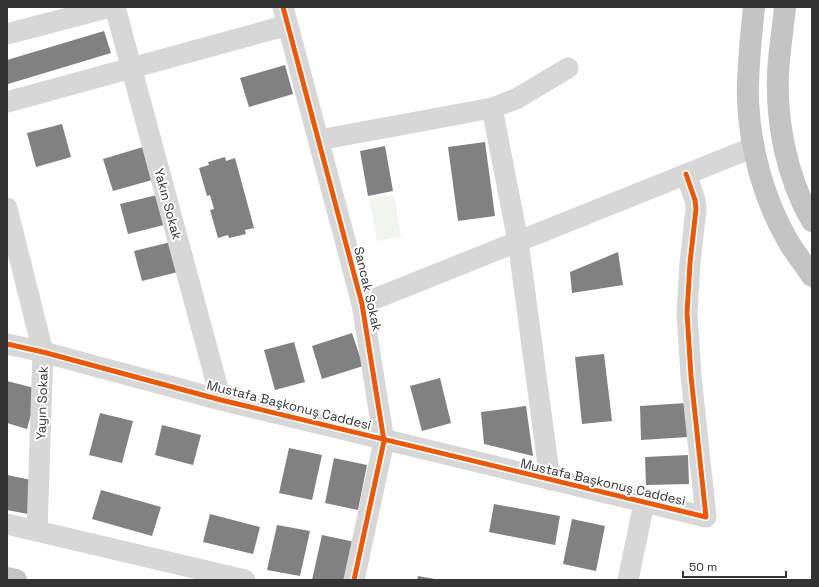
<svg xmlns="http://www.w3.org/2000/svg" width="819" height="587" viewBox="0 0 819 587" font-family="'Space Grotesk',sans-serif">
  <rect width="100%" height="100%" fill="#fff"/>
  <!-- green -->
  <polygon fill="#f1f5ed" points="394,195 401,237 377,241 369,199"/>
  <!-- building -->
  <g fill="#818181">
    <polygon points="104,31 111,53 8,84 7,60"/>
    <polygon points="285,65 293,94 249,107 240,78"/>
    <polygon points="62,124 71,157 36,167 27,133"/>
    <polygon points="485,142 495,216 458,221 448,147"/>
    <polygon points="385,146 393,191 368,196 360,151"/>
    <polygon points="143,147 152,180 113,191 103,159"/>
    <polygon points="225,157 226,161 235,158 254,228 245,230 246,234 229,238 228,235 218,238 210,210 214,209 210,195 207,196 199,168 209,165 208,162"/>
    <polygon points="157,195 164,225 128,234 120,204"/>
    <polygon points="171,242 178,272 142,281 134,251"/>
    <polygon points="618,252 623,285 572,293 570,272"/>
    <polygon points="352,333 363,366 322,379 312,346"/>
    <polygon points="294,342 305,382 275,390 264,350"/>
    <polygon points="604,354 612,421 582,424 575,357"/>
    <polygon points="440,378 451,423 422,431 410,386"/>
    <polygon points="7,381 38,389 27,429 7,423"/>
    <polygon points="686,403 688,437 641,440 640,406"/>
    <polygon points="526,406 533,456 484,444 481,412"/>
    <polygon points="100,413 133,421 122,463 89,455"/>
    <polygon points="162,425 201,435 193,465 155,455"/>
    <polygon points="289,448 322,455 312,500 279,493"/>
    <polygon points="688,455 689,484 646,485 645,457"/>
    <polygon points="334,458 367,465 358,510 325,503"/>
    <polygon points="7,475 36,481 28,514 7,510"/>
    <polygon points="101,490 161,507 152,536 92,519"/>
    <polygon points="494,504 560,516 555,545 489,532"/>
    <polygon points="210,514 260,527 253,554 203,542"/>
    <polygon points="572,519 605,526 596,571 563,564"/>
    <polygon points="277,525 310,531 300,576 267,570"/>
    <polygon points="322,535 355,542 347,580 312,580"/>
    <polygon points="418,576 435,579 435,580 417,580"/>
  </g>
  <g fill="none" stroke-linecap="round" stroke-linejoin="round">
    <!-- minor -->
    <g stroke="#d7d7d7" stroke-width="21">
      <polyline points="115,7 221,400"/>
      <polyline points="283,7 362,304 384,441 354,580"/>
      <polyline points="7,34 110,7"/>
      <polyline points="7,102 288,25"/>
      <polyline points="492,108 518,241 550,480"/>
      <polyline points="319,140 492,108 516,99 568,68"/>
      <polyline points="7,208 43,352 37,531"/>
      <polyline points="362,304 754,147"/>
      <polyline points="7,344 43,352 221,400 706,517 691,376 687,313 690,263 696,209 695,200 686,174"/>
      <polyline points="7,524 245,580"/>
      <polyline points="628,580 644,503"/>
    </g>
    <!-- highway -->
    <g stroke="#c4c4c4" stroke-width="22">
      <path d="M754,7C751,38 747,70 748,101C750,148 764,200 788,241C795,253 804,264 812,276"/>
      <path d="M785,7C783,29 779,52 778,74C776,123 787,178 812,221"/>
      <polyline points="7,578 16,580"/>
    </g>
    <!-- cycleway casing -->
    <g stroke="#fff" stroke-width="8">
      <g id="cycleway">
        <polyline points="283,7 362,304 384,441 354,580"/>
        <polyline points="7,344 43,352 221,400 706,517 691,376 687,313 690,263 696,209 695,200 686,174"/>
      </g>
    </g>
    <!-- cycleway -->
    <use href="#cycleway" stroke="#e8590c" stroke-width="5"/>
  </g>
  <g text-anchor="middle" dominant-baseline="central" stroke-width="4" stroke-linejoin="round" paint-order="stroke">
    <!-- street labels -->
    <g font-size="13" fill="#333" stroke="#fff">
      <text transform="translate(168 204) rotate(75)">Yakın Sokak</text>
      <text transform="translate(368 289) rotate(77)">Sancak Sokak</text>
      <text transform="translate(42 403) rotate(-88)">Yayın Sokak</text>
      <text transform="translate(289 405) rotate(14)">Mustafa Başkonuş Caddesi</text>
      <text transform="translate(603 482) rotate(13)">Mustafa Başkonuş Caddesi</text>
    </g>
  </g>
  <!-- border -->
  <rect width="819" height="587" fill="none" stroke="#333333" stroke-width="16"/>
  <!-- scale -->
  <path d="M683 571v6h103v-6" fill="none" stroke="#333333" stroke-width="2"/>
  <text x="689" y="571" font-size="12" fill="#333333" stroke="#ffffff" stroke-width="3" paint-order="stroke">50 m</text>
</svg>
